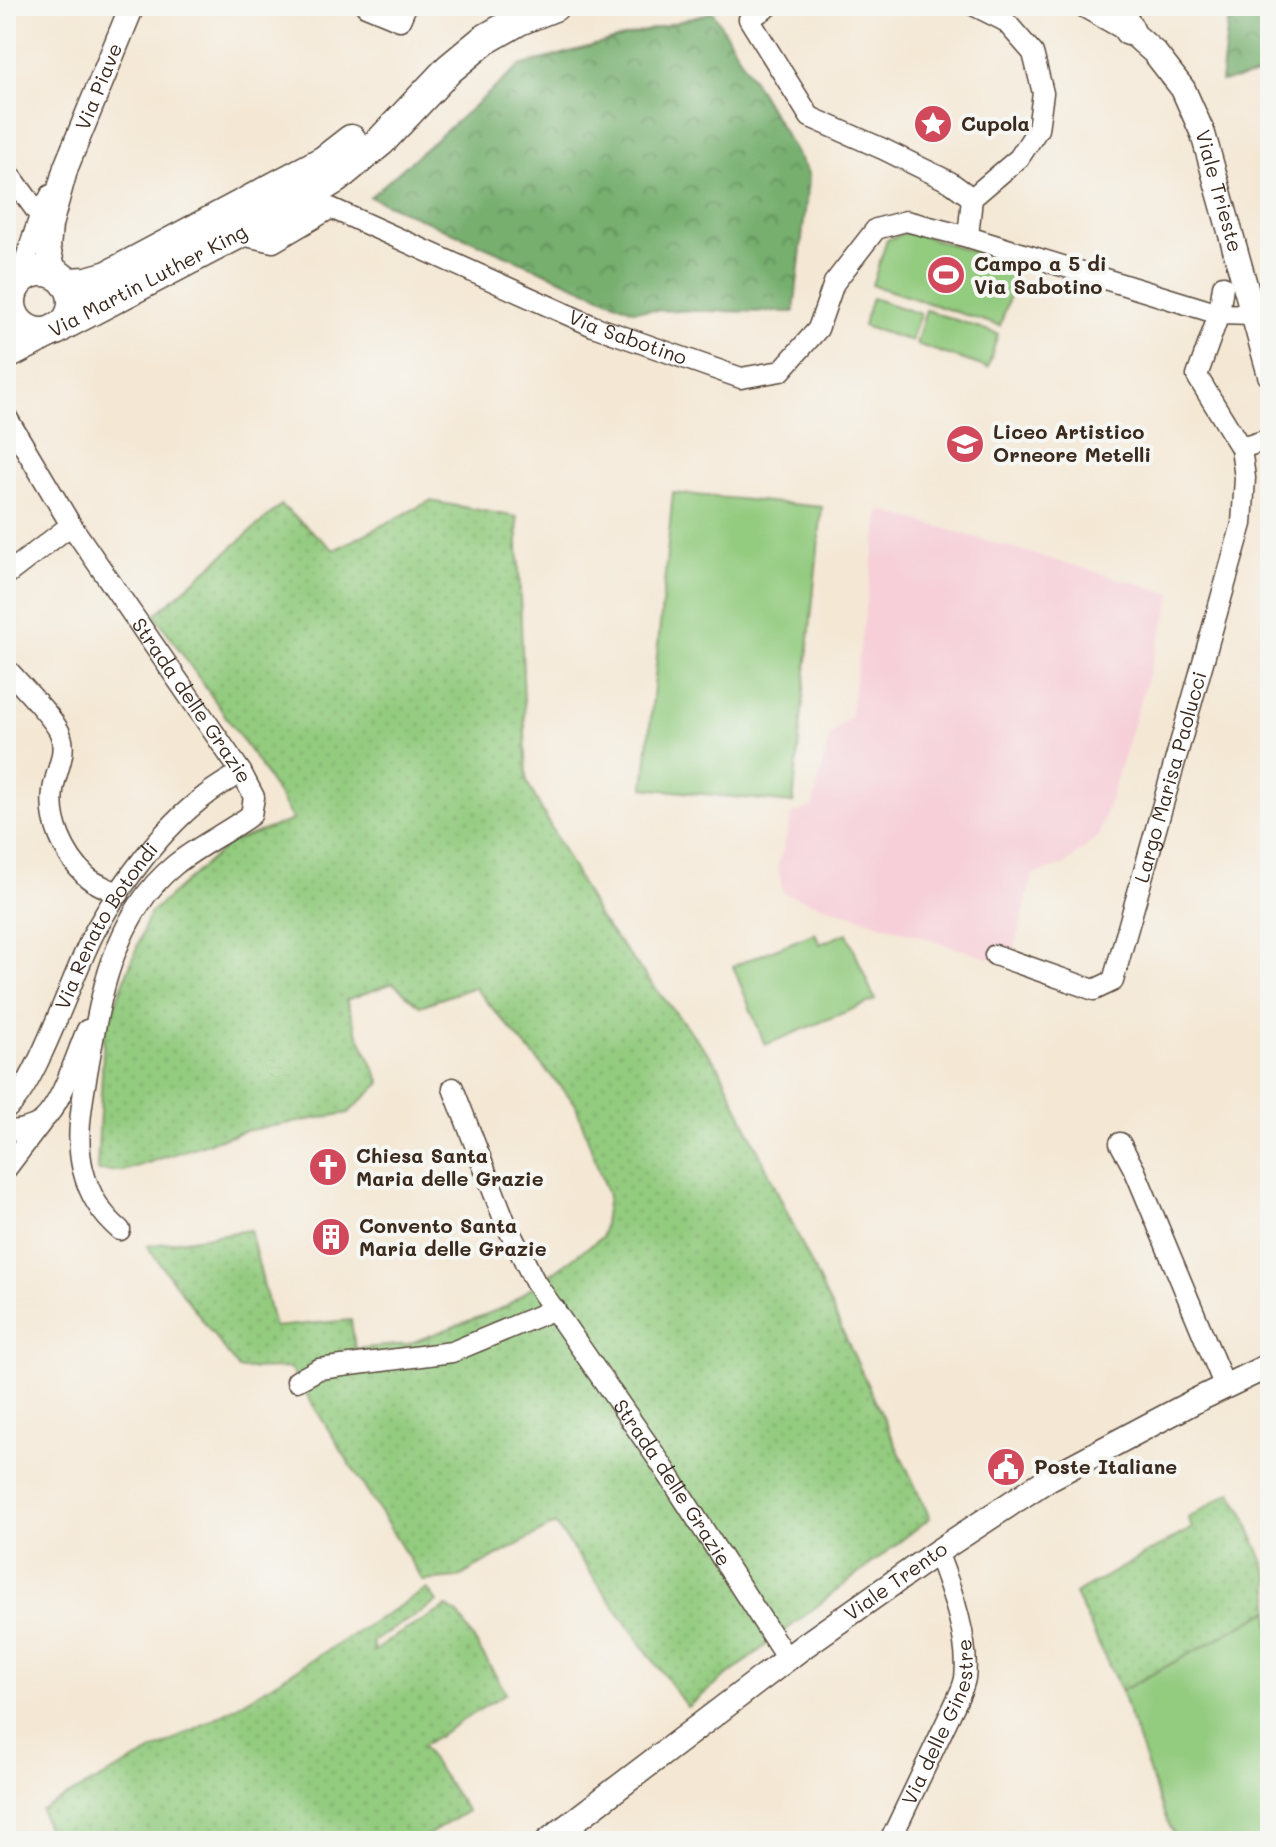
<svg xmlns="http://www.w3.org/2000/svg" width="1276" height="1847" font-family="Mali,sans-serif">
<defs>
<pattern id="forest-crowns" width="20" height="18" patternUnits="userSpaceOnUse" patternTransform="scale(2)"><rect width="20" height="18" fill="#76af6e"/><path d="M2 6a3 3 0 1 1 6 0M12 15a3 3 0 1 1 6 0" fill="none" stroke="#628f5a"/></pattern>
<pattern id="park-dots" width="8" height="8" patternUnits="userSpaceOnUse" patternTransform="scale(2)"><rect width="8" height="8" fill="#93cb7f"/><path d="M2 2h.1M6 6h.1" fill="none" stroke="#80ae6d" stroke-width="1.8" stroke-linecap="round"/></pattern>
</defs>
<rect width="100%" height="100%" fill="#f6f6f2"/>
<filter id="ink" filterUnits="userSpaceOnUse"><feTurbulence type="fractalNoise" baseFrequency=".0125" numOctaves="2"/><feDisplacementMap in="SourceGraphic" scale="16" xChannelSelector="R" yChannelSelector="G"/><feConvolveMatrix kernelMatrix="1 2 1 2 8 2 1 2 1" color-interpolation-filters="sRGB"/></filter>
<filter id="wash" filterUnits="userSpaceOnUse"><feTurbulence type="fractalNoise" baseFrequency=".006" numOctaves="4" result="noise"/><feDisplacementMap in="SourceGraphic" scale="32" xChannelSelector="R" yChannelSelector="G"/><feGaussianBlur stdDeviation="1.8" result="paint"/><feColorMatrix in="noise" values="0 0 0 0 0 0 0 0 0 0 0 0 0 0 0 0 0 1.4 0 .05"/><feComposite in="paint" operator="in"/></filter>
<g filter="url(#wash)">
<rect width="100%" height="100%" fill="#f4e8d5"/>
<polygon fill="#f6cfd8" points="880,510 1173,594 1099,835 1066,864 1033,875 1010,965 783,893 778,866 793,813 812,808 830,735 850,717"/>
<g fill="#93cb7f" stroke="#677a4e" stroke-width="2">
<polygon points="904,233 917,234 1019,266 1000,326 872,285 887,240"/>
<polygon points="872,298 920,314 911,341 863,326"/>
<polygon points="926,310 998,334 988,368 916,344"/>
<polygon points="673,493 822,507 793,803 644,788"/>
<polygon points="815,933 820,944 847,933 875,1000 765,1045 733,966"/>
<polygon points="1270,1610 1270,1841 1177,1841 1164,1814 1121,1691"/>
</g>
<g fill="url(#forest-crowns)" stroke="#586c46" stroke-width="2">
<polygon points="1230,6 1270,6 1270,73 1221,82"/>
<polygon points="713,12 809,175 794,312 633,310 370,197 520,66"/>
</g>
<g fill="url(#park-dots)" stroke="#677a4e" stroke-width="2">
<polygon points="430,501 517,517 527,782 599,918 719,1067 930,1518 687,1707 555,1524 457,1578 423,1581 290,1368 239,1369 147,1246 250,1230 274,1327 351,1320 355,1349 408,1344 505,1307 602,1237 608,1196 575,1103 474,987 420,1006 393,983 346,1000 357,1032 381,1083 348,1113 244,1131 123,1171 97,1171 104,1034 150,913 231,842 293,820 261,767 155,615 281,505 334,550"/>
<polygon points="1231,1492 1243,1512 1270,1578 1270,1610 1121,1691 1075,1594 1192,1528 1188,1518"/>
<polygon points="427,1589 437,1602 372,1642 374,1651 395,1636 447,1607 459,1615 506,1693 422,1746 467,1811 418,1841 51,1841 41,1810 229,1711"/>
</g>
</g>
<g filter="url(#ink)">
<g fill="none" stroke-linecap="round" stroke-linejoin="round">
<defs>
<g id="minor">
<polyline points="366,6 400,20 406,6"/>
<polyline points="769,6 749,19 810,117 883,149 950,182 972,198"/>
<polyline points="975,6 1005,21 1033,53 1043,93 1038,129 1019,158 972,198 968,237 1219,314 1252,315"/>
<polyline points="6,169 40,216"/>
<path id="s1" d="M237,234L273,242L331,208L593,326L741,378L781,371L818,329L834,283L876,229L906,221L968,237"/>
<polyline points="18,282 40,216 51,195"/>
<polyline points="1223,286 1219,314 1197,376 1241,448 1270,439"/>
<path id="s2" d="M6,416L71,525L241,772L254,797L251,815C207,846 170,857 139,905C106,956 97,1015 87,1073C82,1104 75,1138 83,1170C89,1194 101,1214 120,1230"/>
<polyline points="6,575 71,525"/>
<path d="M6,668C18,682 58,722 61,736C67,755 55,772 53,791C49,821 64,855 86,876C94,884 108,888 119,894"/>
<path id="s3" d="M995,955L1094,990L1113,981L1242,524L1245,478L1241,448"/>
<path id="s4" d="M453,1088L506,1224L535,1282L662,1465L787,1659"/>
<path id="s5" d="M6,1109C34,1093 76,964 96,929C122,883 163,827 205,796C216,787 229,780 241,772"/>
<path d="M6,1132C19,1130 31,1129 42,1121C62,1104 76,1055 87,1030"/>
<polyline points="1120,1143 1135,1171 1225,1387"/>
<polyline points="6,1169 41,1123"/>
<polyline points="297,1381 319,1369 452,1352 555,1309"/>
<path id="s6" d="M890,1841L956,1702C959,1695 964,1686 965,1678C970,1640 951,1587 937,1552"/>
</g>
<g id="tertiary">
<path id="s7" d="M1086,6L1129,30L1155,53L1183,89L1203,134L1270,375"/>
<path id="s8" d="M55,275L48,248L50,225L66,167L132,6"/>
<path id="s9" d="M548,1841L804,1646L937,1552L1048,1479L1195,1401L1270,1365"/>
</g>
<g id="primary">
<polyline points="1115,6 1129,30"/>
<circle cx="42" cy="302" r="31"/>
<polyline points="66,283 87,282 108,276 324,161 351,140"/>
<path id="s10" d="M6,355L289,207L336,178L381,141L449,69L484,40L519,20L554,6"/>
</g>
</defs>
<use href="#minor" stroke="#574639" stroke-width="23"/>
<use href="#tertiary" stroke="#574639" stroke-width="27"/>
<use href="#primary" stroke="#574639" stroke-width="33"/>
<use href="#minor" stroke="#fff" stroke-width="20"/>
<use href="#tertiary" stroke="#fff" stroke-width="24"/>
<use href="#primary" stroke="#fff" stroke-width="30"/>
</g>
</g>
<defs>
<symbol id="sight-disc" viewBox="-11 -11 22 22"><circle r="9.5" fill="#d1495b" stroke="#f6f6f2"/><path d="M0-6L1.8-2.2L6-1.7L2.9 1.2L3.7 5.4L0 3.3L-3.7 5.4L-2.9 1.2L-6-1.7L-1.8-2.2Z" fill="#fff"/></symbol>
<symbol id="stadium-disc" viewBox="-11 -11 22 22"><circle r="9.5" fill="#d1495b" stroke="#f6f6f2"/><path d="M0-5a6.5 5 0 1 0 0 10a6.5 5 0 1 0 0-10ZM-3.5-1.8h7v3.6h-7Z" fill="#fff"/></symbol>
<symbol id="school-disc" viewBox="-11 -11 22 22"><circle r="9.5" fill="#d1495b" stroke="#f6f6f2"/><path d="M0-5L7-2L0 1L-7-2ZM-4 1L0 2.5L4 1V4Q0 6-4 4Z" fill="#fff"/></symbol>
<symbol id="church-disc" viewBox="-11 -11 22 22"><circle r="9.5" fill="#d1495b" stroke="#f6f6f2"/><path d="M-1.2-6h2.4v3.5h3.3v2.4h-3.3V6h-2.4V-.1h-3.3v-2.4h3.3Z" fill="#fff"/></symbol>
<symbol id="building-disc" viewBox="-11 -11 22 22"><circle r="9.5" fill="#d1495b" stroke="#f6f6f2"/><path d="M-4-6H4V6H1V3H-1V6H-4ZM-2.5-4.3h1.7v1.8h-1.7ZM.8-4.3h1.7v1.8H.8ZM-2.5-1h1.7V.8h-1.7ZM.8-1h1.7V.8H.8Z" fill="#fff"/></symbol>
<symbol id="civic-disc" viewBox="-11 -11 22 22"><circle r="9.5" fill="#d1495b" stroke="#f6f6f2"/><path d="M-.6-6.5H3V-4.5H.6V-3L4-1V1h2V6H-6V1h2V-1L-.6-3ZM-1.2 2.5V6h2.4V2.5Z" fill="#fff"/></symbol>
</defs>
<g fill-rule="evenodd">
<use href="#sight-disc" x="911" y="102" width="44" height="44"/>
<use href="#stadium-disc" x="924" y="253" width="44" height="44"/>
<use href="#school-disc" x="943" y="422" width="44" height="44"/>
<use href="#church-disc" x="306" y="1145" width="44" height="44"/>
<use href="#building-disc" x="309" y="1215" width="44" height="44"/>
<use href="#civic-disc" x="984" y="1445" width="44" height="44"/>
</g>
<g text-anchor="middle" stroke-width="8" stroke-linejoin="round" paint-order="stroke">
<g font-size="20" fill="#3b2a1e" stroke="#f6f6f2">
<text dy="7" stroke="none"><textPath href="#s8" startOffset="198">Via Piave</textPath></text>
<text dy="7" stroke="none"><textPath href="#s7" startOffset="238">Viale Trieste</textPath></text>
<text dy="7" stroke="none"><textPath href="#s10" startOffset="160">Via Martin Luther King</textPath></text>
<text dy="7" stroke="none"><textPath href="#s1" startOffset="428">Via Sabotino</textPath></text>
<text dy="7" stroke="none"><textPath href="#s2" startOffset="340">Strada delle Grazie</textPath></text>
<text dy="7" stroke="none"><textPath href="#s3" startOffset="338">Largo Marisa Paolucci</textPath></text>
<text dy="7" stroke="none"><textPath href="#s5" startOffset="210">Via Renato Botondi</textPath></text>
<text dy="7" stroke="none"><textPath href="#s4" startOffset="454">Strada delle Grazie</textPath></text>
<text dy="7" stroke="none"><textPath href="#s9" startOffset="434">Viale Trento</textPath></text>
<text dy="7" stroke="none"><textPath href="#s6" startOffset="130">Via delle Ginestre</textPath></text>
</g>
<g font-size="20" font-weight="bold" fill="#3b2a1e" stroke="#f6f6f2" text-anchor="start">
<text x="961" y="131">Cupola</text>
<text x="974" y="271">Campo a 5 di<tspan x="974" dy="23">Via Sabotino</tspan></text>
<text x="993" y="439">Liceo Artistico<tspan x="993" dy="23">Orneore Metelli</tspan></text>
<text x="356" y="1163">Chiesa Santa<tspan x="356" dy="23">Maria delle Grazie</tspan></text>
<text x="359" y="1233">Convento Santa<tspan x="359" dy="23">Maria delle Grazie</tspan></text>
<text x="1034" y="1474">Poste Italiane</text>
</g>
</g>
<rect width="1276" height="1847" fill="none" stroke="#f6f6f2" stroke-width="32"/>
</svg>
